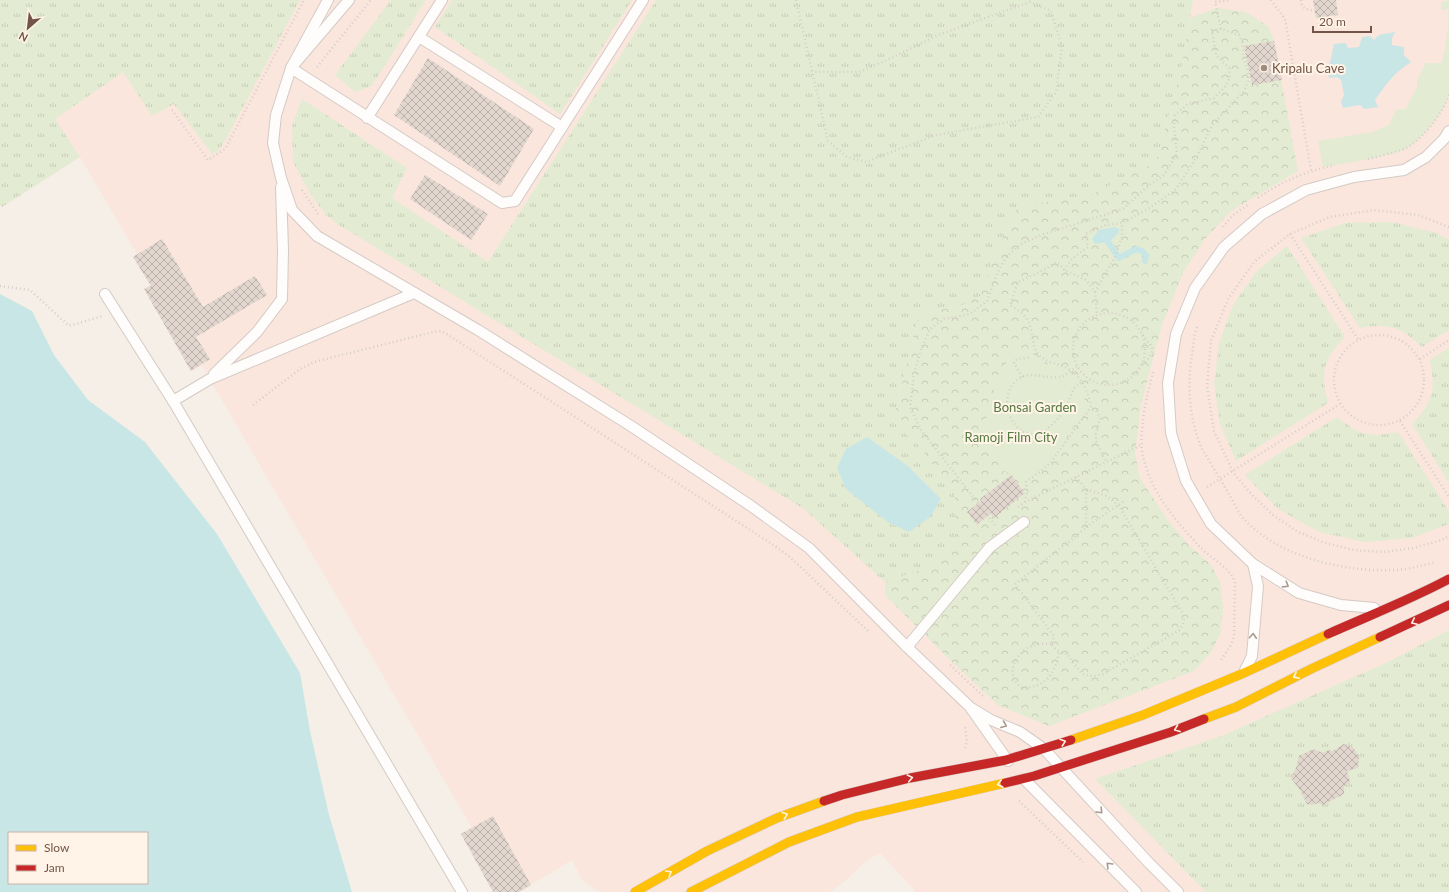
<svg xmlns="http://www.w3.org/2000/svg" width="1449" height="892" font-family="Lato,sans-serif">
<defs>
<pattern id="grass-tufts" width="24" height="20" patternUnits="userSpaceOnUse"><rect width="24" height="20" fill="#e3ecd2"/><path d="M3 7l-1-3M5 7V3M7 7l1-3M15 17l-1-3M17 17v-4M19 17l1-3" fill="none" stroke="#c6ccb6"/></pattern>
<pattern id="park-crowns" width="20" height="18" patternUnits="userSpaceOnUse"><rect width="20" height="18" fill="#e3ecd2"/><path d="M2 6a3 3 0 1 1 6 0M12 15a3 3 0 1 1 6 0" fill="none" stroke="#c6ccb6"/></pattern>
<pattern id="building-cross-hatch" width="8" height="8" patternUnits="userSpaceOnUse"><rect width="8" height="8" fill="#e2d7cf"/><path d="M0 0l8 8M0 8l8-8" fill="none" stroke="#bcb1aa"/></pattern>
</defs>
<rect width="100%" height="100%" fill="#f6efe7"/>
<polygon fill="#fae6dd" points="0,0 1449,0 1449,892 916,892 881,854 874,856 866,861 845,881 830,892 600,892 582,880 572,860 519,892 493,892 461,834 472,828 202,366 191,371 144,289 150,285 133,257 137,254 80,157 2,207 0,205"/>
<g fill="url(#grass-tufts)">
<polygon points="0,0 300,0 226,139 219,150 212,154 174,104 152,116 123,72 55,119 80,157 2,207 0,205"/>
<polygon points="391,0 426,0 372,86 355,92 335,75"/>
<polygon points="452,0 632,0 560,114 435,27"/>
<polygon points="656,0 1193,0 1181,70 1156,162 1091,195 1017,207 994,258 980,296 963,305 919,314 893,421 924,453 955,494 956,537 937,564 885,582 804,509 339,225 326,215 311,195 293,162 292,126 302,99 407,168 392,198 488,262"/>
<path d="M1392,222L1437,233L1449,240V330L1422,347C1401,327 1389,323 1360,328L1301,238L1345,223Z"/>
<path d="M1287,246L1345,337C1323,360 1320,372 1328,403L1236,461L1220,424L1214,384L1219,343L1233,305L1256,272Z"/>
<path d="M1449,348V483L1412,424C1433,402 1436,390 1430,360Z"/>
<path d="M1337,417C1359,435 1370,438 1398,432L1449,511V524L1412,538L1365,542L1319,532L1278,509L1245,475Z"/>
<polygon points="1449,630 1449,892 1206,892 1095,779 1224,735 1390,661"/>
</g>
<polygon fill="url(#park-crowns)" points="1217,8 1246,12 1269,27 1274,41 1298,171 1231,211 1205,239 1183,273 1162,325 1141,405 1135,453 1140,478 1169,522 1187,543 1212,566 1220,582 1223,610 1220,634 1212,651 1194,671 1049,726 998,705 953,663 885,595 885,582 937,564 956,537 955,494 924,453 893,421 919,314 963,305 980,296 994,258 1017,207 1091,195 1156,162 1181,70 1190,18"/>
<g fill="#e3ecd2">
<path d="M1448,0H1449V95C1443,113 1422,140 1405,149C1383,158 1347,163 1323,167L1318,141L1373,132L1389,125L1396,110L1405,109L1417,88V80L1426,63H1442C1446,45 1449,28 1448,9L1442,10L1441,2L1448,1Z"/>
<path d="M1031,350C1038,365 1048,363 1062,369C1071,373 1081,387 1084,396C1085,400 1085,405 1086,409L1048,462L1026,478L1003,471L981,439C989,410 994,376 1014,352Z"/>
</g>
<g fill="#c9e6e6" fill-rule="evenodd">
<path d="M1395,32L1392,38V45L1404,47V55L1411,62C1393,74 1388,82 1375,100L1378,107L1364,109L1360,105L1343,108L1341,102L1344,95L1341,80L1337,77L1329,78L1327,66L1330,63L1334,44L1346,43L1348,48L1359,47L1362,37L1370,36L1374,40L1379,35Z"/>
<polygon points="1115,227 1119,229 1118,234 1108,242 1095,244 1092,239 1099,230"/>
<path d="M0,294L32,311L54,355L88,400L145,442L217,534L300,673L310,731L329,815L352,892H0ZM9,833H147V883H9Z"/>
<polygon points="867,437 908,466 941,499 930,517 909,532 889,523 846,489 837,468 846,449"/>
</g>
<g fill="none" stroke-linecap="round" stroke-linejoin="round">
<polyline stroke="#c9e6e6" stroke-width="6" points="1108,242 1119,258 1136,249 1142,251 1146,255 1145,261"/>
</g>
<g fill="url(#building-cross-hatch)">
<polygon points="1313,0 1336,0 1338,15 1316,18"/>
<polygon points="1274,41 1282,80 1252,85 1244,46"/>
<polygon points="428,58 534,129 500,186 394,115"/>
<polygon points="425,175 488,214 471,240 410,199"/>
<polygon points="162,239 203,307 255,276 267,295 196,337 210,359 191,371 144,289 151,286 133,257"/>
<polygon points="1011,475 1025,493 994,518 991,513 977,525 967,512 981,501 980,499"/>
<polygon points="1343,744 1353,747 1359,757 1358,768 1347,771 1350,781 1344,787 1344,794 1323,805 1318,803 1312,805 1307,804 1299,789 1291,778 1296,768 1299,756 1313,749 1323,753 1328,750 1333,751"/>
<polygon points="493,816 531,885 519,892 493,892 461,834"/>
</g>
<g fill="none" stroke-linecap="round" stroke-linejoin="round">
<defs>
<g id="lane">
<polyline points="328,0 291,68 276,115 273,143 281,178 292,210 317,236 478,330 631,426 751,506 809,548 907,647 970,707 1008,761"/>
<polyline points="349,0 291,68 502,203 515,201 643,0"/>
<polyline points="419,37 562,127"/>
<polyline points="367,118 442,0"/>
<polyline points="414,293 210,379 173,401 462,892"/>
<polyline points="105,294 173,401"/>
<polyline points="214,374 257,332 282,299 283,250 281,187"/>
<polyline points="1374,608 1341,605 1299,593 1253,564 1211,524 1186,481 1171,433 1168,383 1176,334 1195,288 1224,247 1262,214 1306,190 1354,177 1404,170 1426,157 1444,139 1449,131"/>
<polyline points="907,647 990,547 1024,522"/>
<polyline points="1245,670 1252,656 1258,586 1253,564"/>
<polyline points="973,709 991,720 1020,732 1044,749 1149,863 1178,892"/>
<polyline points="1024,779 1136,892"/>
</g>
<g id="slow">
<polyline points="1204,719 1236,707 1311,669 1380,637"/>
<polyline points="1071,740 1143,715 1244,673 1328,634"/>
<polyline points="635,892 707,851 777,818 824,801"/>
<polyline points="691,892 789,842 857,817 1005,783"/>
</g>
<g id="jam">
<path d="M1328,634C1368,616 1410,600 1449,579"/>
<polyline points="1380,637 1449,605"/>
<polyline points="1005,783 1034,776 1171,732 1204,719"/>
<polyline points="824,801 842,795 910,778 1006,760 1071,740"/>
</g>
</defs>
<use href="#lane" stroke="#d4cac5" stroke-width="12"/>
<use href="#slow" stroke="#d4cac4" stroke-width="10"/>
<use href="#jam" stroke="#d4cac4" stroke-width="10"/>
<g stroke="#d7cec9" stroke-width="2.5" stroke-dasharray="1 3" stroke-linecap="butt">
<polyline points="796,0 828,141 847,157 866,162 936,135 1038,117 1056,92 1062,47 1051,11 1030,2 938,35 887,60 859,72 812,72"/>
<polyline points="1271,0 1285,19 1311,170"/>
<polyline points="1301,0 1302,6 1306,9 1315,11"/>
<polyline points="1221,29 1215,2 1231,0"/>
<polyline points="317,67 371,0"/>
<polyline points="172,110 208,160 225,149 304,0"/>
<path d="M1368,159C1380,156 1392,153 1404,149C1422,141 1443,113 1449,95"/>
<polyline points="302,190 318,214"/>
<path d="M1258,198C1282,181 1307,171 1335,165"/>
<polyline points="1223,227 1233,215 1249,204"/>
<polyline points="1449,227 1418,215 1374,210 1330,217 1290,234 1254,262 1228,299 1211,341 1207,386 1214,431 1233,472 1252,495 1273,515 1298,532 1325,543 1354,550 1384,552 1413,548 1442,540 1449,536"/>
<polyline points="1290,234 1358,339"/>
<path d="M1064,270L1060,264L1054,263L1046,269L1018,282L1010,305C1016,309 1025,314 1028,321C1034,332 1031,348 1040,356C1046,362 1055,363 1062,366C1079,372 1089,391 1091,407L1096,410L1100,418L1096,434V441L1106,462"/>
<polyline points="0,286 30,290 69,326 103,316"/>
<polyline points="1095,292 1115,257 1122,237 1122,223"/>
<circle cx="1109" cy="349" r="36"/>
<path d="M1197,327C1194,334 1194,341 1193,348C1187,381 1188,418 1202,449C1211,464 1221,480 1230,496C1234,502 1237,511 1242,517C1276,556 1342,572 1392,570C1406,570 1420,566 1433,563"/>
<circle cx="1379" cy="380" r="45"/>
<polyline points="1420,359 1449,340"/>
<path d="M1142,365C1157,349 1155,351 1142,334"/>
<path d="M1077,367C1071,370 1065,377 1059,377C1046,379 1034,372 1022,377C995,389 1008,439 1038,434L1041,431L1046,430L1055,422L1065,410L1074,388L1082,382"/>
<path d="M1153,372C1147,395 1138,433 1143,456C1151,493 1176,521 1201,548C1212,559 1229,567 1235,582L1234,636L1231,645L1221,660"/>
<polyline points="1022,377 1014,363 1015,360 1030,357"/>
<polyline points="253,405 300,369 314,362 433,332 442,331 775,546 790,557 870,633"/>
<polyline points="1400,421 1449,497"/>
<polyline points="1038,434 1038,438 1041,441 1047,441 1050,437 1049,433 1046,430"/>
<path d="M1076,477L1086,489L1107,496L1119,506L1182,612C1185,619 1184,623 1180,630L1103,674L1095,676H1089L1082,674L1067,654L1059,652L1051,644L1054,636L1015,584L1086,528V489"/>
<polyline points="1207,487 1340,404"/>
<polyline points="1025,502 1027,491 1026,482 1041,471 1051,462 1091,407"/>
<polyline points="1018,507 1025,502 1143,444"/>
<polyline points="995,525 921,430 910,407 914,374 921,350 930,329 944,319 970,314 987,301 998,272 1007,256 1021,244 1044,234 1123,209 1148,186 1164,175 1177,153 1174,127 1175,115 1188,104 1214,98 1226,86 1230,77 1229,68 1216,55 1212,30 1221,29 1239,35 1243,43 1243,56 1247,67 1249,80 1244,91 1213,124 1196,158 1176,189 1148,209 1122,223 1106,225 1085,234 1088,247 1072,259 1064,270 1086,280 1095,292 1097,315"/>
<polyline points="1086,527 1126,500"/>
<path d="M1051,644C1044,643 1037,644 1029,647C1014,655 1004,678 1023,688C1046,687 1055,674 1059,652"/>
<polyline points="950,665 984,697"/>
<polyline points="965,748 967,742 965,727"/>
<polyline points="1019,801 1083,862"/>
</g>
<use href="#lane" stroke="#fefdfb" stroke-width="10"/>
<use href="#slow" stroke="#ffc107" stroke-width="9"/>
<use href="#jam" stroke="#c62828" stroke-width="9"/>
</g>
<defs><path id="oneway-chevron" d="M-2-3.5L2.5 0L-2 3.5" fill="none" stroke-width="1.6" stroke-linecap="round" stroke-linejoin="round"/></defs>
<g stroke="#ab9890">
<use href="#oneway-chevron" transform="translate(1286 585) rotate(32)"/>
<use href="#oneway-chevron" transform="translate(1253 636) rotate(-86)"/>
<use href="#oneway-chevron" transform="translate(1004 725) rotate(22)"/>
<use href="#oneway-chevron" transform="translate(1100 811) rotate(47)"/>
<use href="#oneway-chevron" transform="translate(1109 865) rotate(-135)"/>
</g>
<g stroke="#fff4e7">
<use href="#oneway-chevron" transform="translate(1414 622) rotate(155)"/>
<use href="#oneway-chevron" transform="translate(1296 676) rotate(153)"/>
<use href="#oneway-chevron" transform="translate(1177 729) rotate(159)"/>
<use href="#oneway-chevron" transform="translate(1063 742) rotate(-19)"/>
<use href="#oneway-chevron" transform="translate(910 778) rotate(-12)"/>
<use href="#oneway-chevron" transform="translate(1000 784) rotate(166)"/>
<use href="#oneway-chevron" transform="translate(785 815) rotate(-19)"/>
<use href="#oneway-chevron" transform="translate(669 873) rotate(-30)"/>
</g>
<circle fill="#a18a80" stroke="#fff4e7" stroke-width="1.5" cx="1264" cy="68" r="4"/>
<g text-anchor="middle" stroke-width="4" stroke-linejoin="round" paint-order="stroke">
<g font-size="13" fill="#735448" stroke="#fff4e7" text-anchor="start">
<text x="1272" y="73">Kripalu Cave</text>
</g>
<g font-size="13" fill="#557940" stroke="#fff4e7">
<text x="1035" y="412">Bonsai Garden</text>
<text x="1011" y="442">Ramoji Film City</text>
</g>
</g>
<rect x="8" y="832" width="140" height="52" fill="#fff4e7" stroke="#c7b4a7"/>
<rect x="16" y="845" width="20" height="6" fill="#ffc107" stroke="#c7b4a7"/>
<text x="44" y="852" font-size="12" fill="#735448">Slow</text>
<rect x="16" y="865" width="20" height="6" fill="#c62828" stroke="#c7b4a7"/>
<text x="44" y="872" font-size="12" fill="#735448">Jam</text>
<g transform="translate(28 28) rotate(208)" stroke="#fff4e7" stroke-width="3" paint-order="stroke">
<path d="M0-3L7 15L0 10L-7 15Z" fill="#735448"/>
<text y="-6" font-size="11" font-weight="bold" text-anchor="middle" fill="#735448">N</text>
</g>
<path d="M1313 26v6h58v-6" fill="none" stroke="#735448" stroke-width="2"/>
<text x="1319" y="26" font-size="12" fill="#735448" stroke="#fff4e7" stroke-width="3" paint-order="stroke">20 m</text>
</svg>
